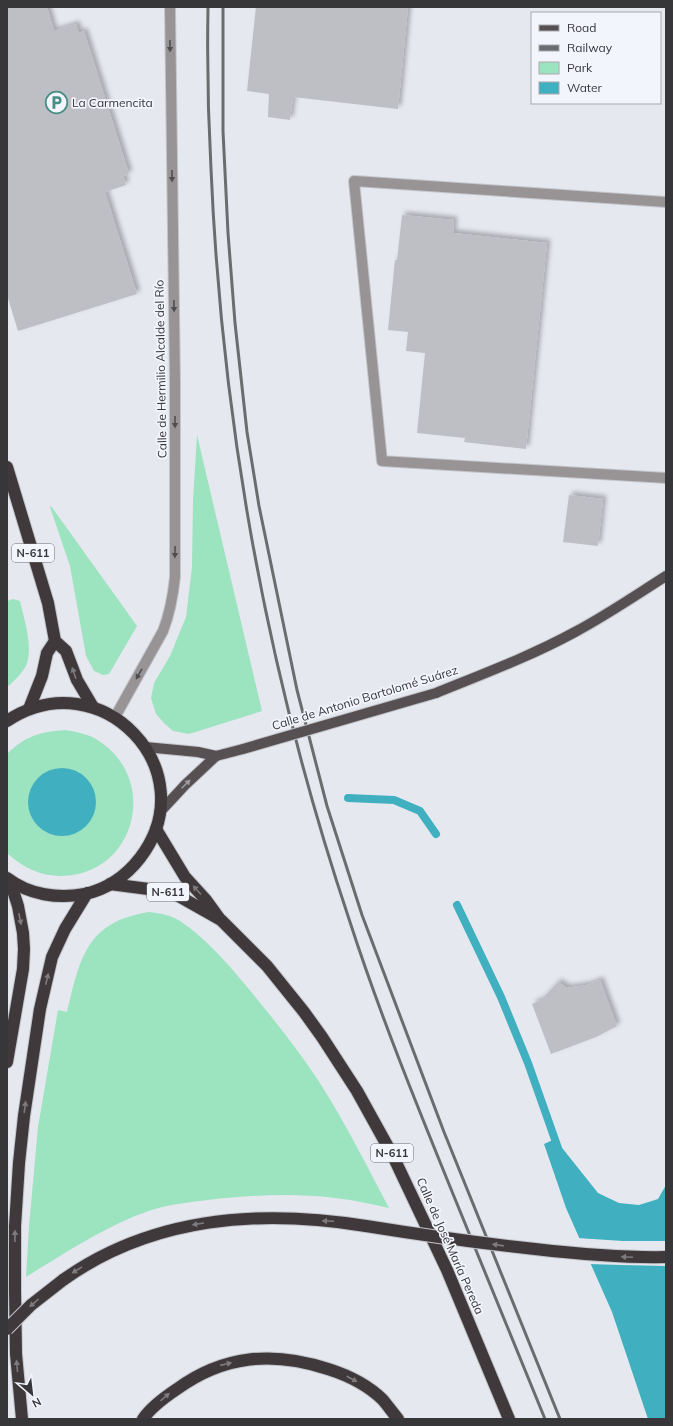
<svg xmlns="http://www.w3.org/2000/svg" width="673" height="1426" font-family="Mulish,sans-serif">
<defs>
<filter id="shadow"><feDropShadow dx="3.5" dy="-3.5" stdDeviation="2" flood-color="#0004"/></filter>
</defs>
<rect width="100%" height="100%" fill="#e6e8ef"/>
<g fill="#9ce3c0">
<polygon points="197,435 262,711 189,734 173,731 164,723 156,714 151,698 154,683 170,656 186,617 192,567 193,500"/>
<polygon points="51,506 137,626 109,674 103,675 94,671 86,656 70,566 50,507"/>
<path d="M13,599L20,601C24,618 33,647 27,663C25,670 13,683 7,687V601Z"/>
<path d="M65,730C77,732 89,734 99,741C160,781 135,875 61,876C40,876 22,867 7,853V754C25,736 40,732 65,730Z"/>
<path d="M149,912C159,913 171,915 180,921C210,941 234,971 257,999C283,1031 310,1065 331,1101C352,1136 370,1172 389,1208C371,1204 353,1200 335,1198C293,1193 250,1195 208,1200C191,1202 172,1204 155,1209C112,1222 65,1253 26,1277L29,1226L38,1127L58,1010L67,1012C80,958 86,922 149,912Z"/>
</g>
<g fill="#40b0c0">
<circle cx="62" cy="802" r="34"/>
<polygon points="555,1139 598,1193 619,1203 639,1205 658,1199 666,1185 666,1419 648,1419 612,1312 566,1208 544,1144"/>
</g>
<polygon fill="#e6e8ef" points="577,1238 623,1241 666,1241 666,1266 622,1265 589,1264"/>
<g fill="none" stroke-linecap="round" stroke-linejoin="round">
<g stroke="#40b0c0" stroke-width="8">
<polyline points="348,798 394,800 420,811 436,834"/>
<polyline points="457,905 501,997 528,1063 558,1148"/>
</g>
</g>
<g fill="#bebec5" filter="url(#shadow)">
<polygon points="7,7 47,7 54,31 76,24 79,33 84,31 129,174 123,176 126,185 105,192 137,294 18,331 7,295"/>
<polygon points="256,7 408,7 398,109 293,97 290,120 268,117 269,94 247,91"/>
<polygon points="402,215 454,220 453,233 547,243 526,449 464,442 465,438 417,433 425,353 406,351 408,332 388,330 395,260 397,260"/>
<polygon points="569,495 603,499 598,546 563,542"/>
<polygon points="600,980 617,1026 596,1037 551,1054 532,1004 541,1000 558,982 567,988 587,985"/>
</g>
<g fill="none" stroke-linecap="round" stroke-linejoin="round">
<defs>
<g id="minor">
<polyline points="666,202 354,181 382,461 666,478"/>
<path d="M115,717L163,631C170,613 173,596 175,577V383L170,7"/>
</g>
<g id="major">
<path d="M436,693C483,674 531,656 575,632C607,615 636,595 666,576"/>
<polyline points="145,747 198,752 216,756 243,749"/>
<polyline points="159,813 185,785 216,756"/>
</g>
<g id="highway">
<polyline points="7,467 48,603 55,641 66,651 77,680 93,707"/>
<polyline points="29,709 42,676 47,653 55,641"/>
<path d="M7,721C101,659 207,771 140,858C126,876 107,889 85,894C58,899 29,895 7,878"/>
<polyline points="156,829 185,877 206,900 219,918"/>
<polyline points="110,884 164,891 175,894 221,920 267,966 304,1012 322,1037 357,1091 393,1156 447,1270 509,1419"/>
<polyline points="7,1062 23,969 24,949 23,933 18,906 10,881"/>
<path d="M63,1280C153,1216 260,1209 366,1226"/>
<polyline points="22,1419 16,1354 15,1291 15,1226 19,1163 24,1116 40,1009 52,957 65,929 87,893"/>
<path d="M143,1419C151,1407 165,1397 177,1389C224,1355 273,1351 328,1369C347,1375 368,1385 383,1400C388,1406 393,1413 398,1419"/>
</g>
</defs>
<use href="#minor" stroke="#c3c5cb" stroke-width="12"/>
<use href="#major" stroke="#c3c5cb" stroke-width="12"/>
<use href="#highway" stroke="#c3c5cb" stroke-width="14"/>
<use href="#minor" stroke="#989495" stroke-width="10"/>
<use href="#major" stroke="#565052" stroke-width="10"/>
<use href="#highway" stroke="#3f393b" stroke-width="12"/>
<g stroke="#6b6c70" stroke-width="3">
<path d="M208,7C207,61 208,115 211,169C222,424 268,677 349,919C379,1012 416,1103 453,1194C484,1269 515,1344 545,1419"/>
<polyline points="223,7 223,131 228,233 235,323 247,432 259,506 297,690 327,806 362,915 444,1132 560,1419"/>
</g>
<defs>
<polyline id="major-bridge" points="243,749 436,693"/>
<g id="highway-bridge">
<path d="M366,1226C422,1235 479,1243 535,1249C579,1254 622,1258 666,1257"/>
<polyline points="7,1329 31,1305 63,1280"/>
</g>
</defs>
<use href="#major-bridge" stroke="#c3c5cb" stroke-width="12" stroke-linecap="butt"/>
<use href="#highway-bridge" stroke="#c3c5cb" stroke-width="14" stroke-linecap="butt"/>
<use href="#major-bridge" stroke="#565052" stroke-width="10"/>
<use href="#highway-bridge" stroke="#3f393b" stroke-width="12"/>
</g>
<defs><path id="oneway-solid" d="M-6-.8H1V-3.2L6.5 0L1 3.2V.8H-6Z"/></defs>
<g fill="#4f4e51">
<use href="#oneway-solid" transform="translate(170 46) rotate(89)"/>
<use href="#oneway-solid" transform="translate(172 176) rotate(89)"/>
<use href="#oneway-solid" transform="translate(174 306) rotate(89)"/>
<use href="#oneway-solid" transform="translate(175 422) rotate(90)"/>
<use href="#oneway-solid" transform="translate(175 552) rotate(91)"/>
<use href="#oneway-solid" transform="translate(139 674) rotate(120)"/>
</g>
<g fill="#7e7b7f">
<use href="#oneway-solid" transform="translate(74 673) rotate(-109)"/>
<use href="#oneway-solid" transform="translate(197 890) rotate(-132)"/>
<use href="#oneway-solid" transform="translate(20 919) rotate(79)"/>
<use href="#oneway-solid" transform="translate(47 979) rotate(-77)"/>
<use href="#oneway-solid" transform="translate(25 1107) rotate(-82)"/>
<use href="#oneway-solid" transform="translate(328 1221) rotate(-177)"/>
<use href="#oneway-solid" transform="translate(198 1224) rotate(171)"/>
<use href="#oneway-solid" transform="translate(15 1236) rotate(-90)"/>
<use href="#oneway-solid" transform="translate(498 1245) rotate(-172)"/>
<use href="#oneway-solid" transform="translate(627 1257) rotate(-177)"/>
<use href="#oneway-solid" transform="translate(77 1270) rotate(148)"/>
<use href="#oneway-solid" transform="translate(34 1303) rotate(139)"/>
<use href="#oneway-solid" transform="translate(226 1364) rotate(-13)"/>
<use href="#oneway-solid" transform="translate(17 1366) rotate(-95)"/>
<use href="#oneway-solid" transform="translate(352 1379) rotate(28)"/>
<use href="#oneway-solid" transform="translate(165 1397) rotate(-41)"/>
</g>
<use fill="#9d9a9e" href="#oneway-solid" transform="translate(186 784) rotate(-45)"/>
<defs>
<symbol id="parking-ring" viewBox="-11 -11 22 22"><circle r="9.5" fill="#f3f5fc" stroke="#498e83" stroke-width="1.5"/><path d="M-3.5-5.5H1a3.5 3.5 0 0 1 0 7H-1V5.5H-3.5ZM-1-3.4V-.6H.8a1.4 1.4 0 0 0 0-2.8Z" fill="#498e83"/></symbol>
</defs>
<g fill-rule="evenodd">
<use href="#parking-ring" x="44" y="90" width="25" height="25"/>
</g>
<g text-anchor="middle" stroke-width="3.5" stroke-linejoin="round" paint-order="stroke">
<g fill="#f3f5fc" stroke="#6f7074" stroke-width="1">
<rect x="12" y="544" width="42" height="18" rx="3"/>
<rect x="147" y="883" width="42" height="18" rx="3"/>
<rect x="371" y="1144" width="42" height="18" rx="3"/>
</g>
<g font-size="11" font-weight="bold" fill="#37373a">
<text x="33" y="557">N-611</text>
<text x="168" y="896">N-611</text>
<text x="392" y="1157">N-611</text>
</g>
<g font-size="12" fill="#37373a" stroke="#f3f5fc" text-anchor="start">
<text x="72" y="107">La Carmencita</text>
</g>
<g font-size="12" fill="#37373a" stroke="#f3f5fc">
<text transform="translate(161 369) rotate(-91)" y="4">Calle de Hermilio Alcalde del Río</text>
<text transform="translate(365 698) rotate(-17)" y="4">Calle de Antonio Bartolomé Suárez</text>
<text transform="translate(450 1246) rotate(66)" y="4">Calle de José María Pereda</text>
</g>
</g>
<rect width="673" height="1426" fill="none" stroke="#37373a" stroke-width="16"/>
<rect x="531" y="12" width="130" height="92" fill="#f3f5fc" stroke="#a8a9ae"/>
<rect x="539" y="25" width="20" height="6" fill="#565052" stroke="#a8a9ae"/>
<text x="567" y="32" font-size="12" fill="#37373a">Road</text>
<rect x="539" y="45" width="20" height="6" fill="#6b6c70" stroke="#a8a9ae"/>
<text x="567" y="52" font-size="12" fill="#37373a">Railway</text>
<rect x="539" y="62" width="20" height="12" fill="#9ce3c0" stroke="#a8a9ae"/>
<text x="567" y="72" font-size="12" fill="#37373a">Park</text>
<rect x="539" y="82" width="20" height="12" fill="#40b0c0" stroke="#a8a9ae"/>
<text x="567" y="92" font-size="12" fill="#37373a">Water</text>
<g transform="translate(32 1394) rotate(152)" stroke="#f3f5fc" stroke-width="3" paint-order="stroke">
<path d="M0-3L7 15L0 10L-7 15Z" fill="#37373a"/>
<text y="-6" font-size="11" font-weight="bold" text-anchor="middle" fill="#37373a">N</text>
</g>
</svg>
